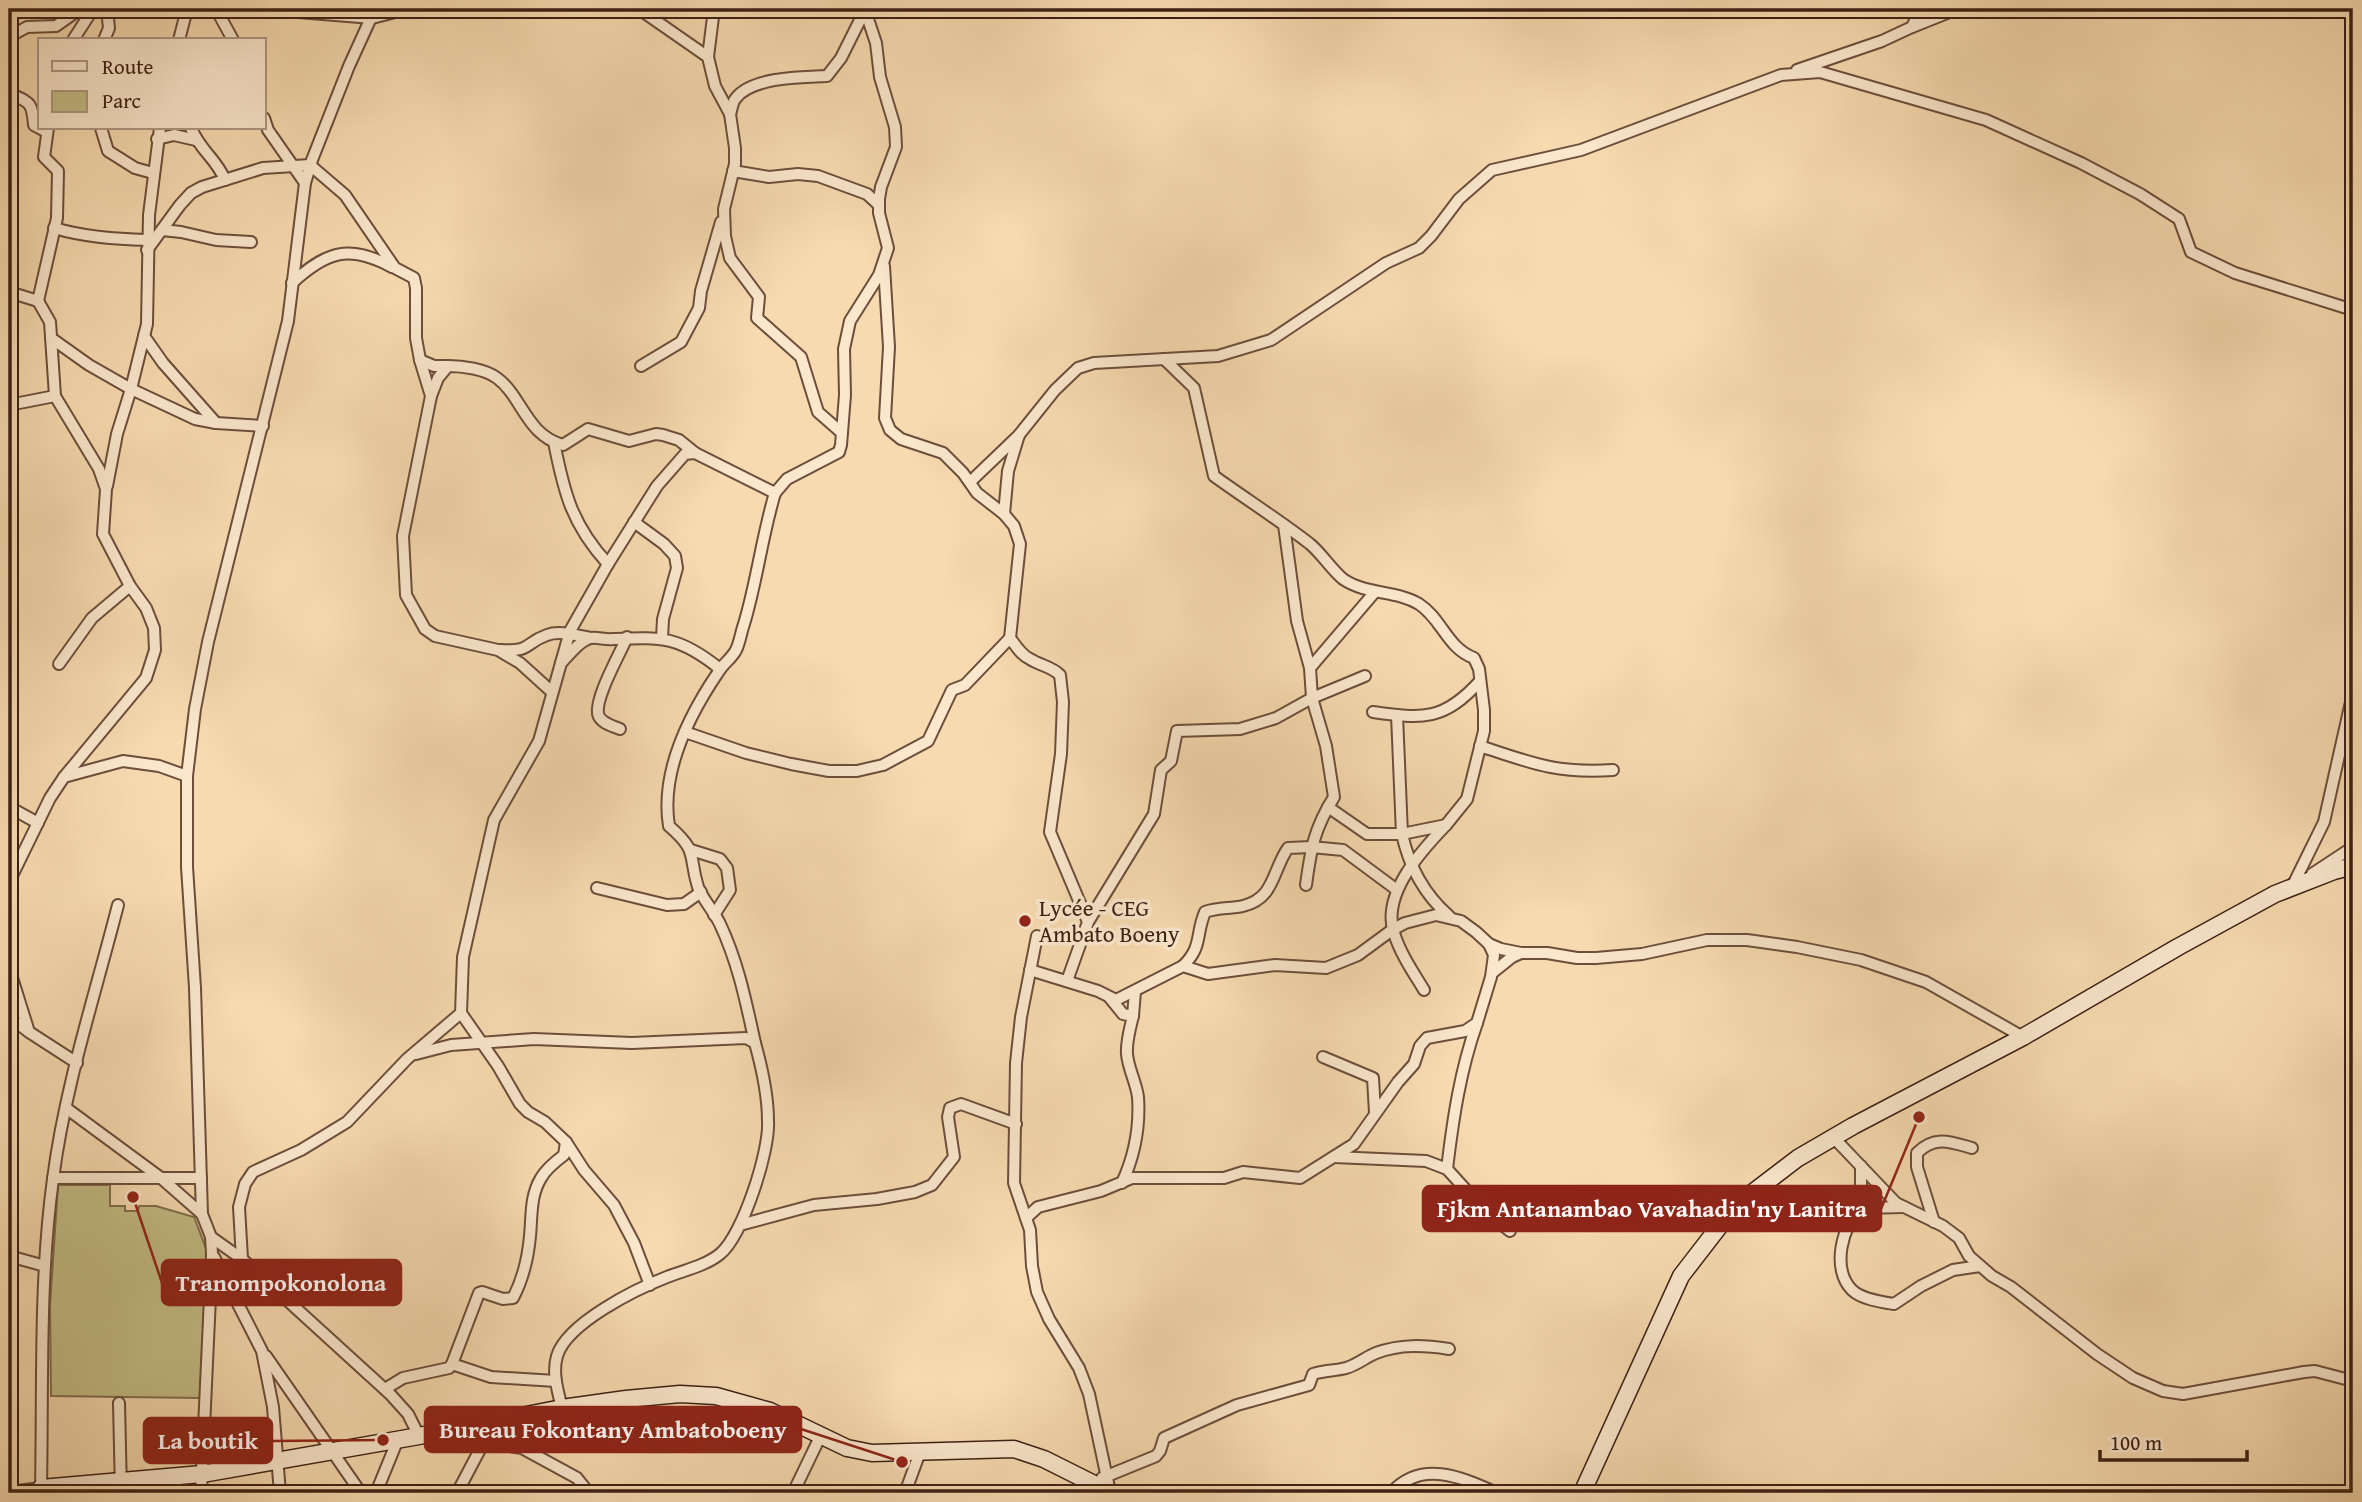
<svg xmlns="http://www.w3.org/2000/svg" width="2362" height="1502" font-family="'Gentium Book Plus',serif">
<rect width="100%" height="100%" fill="#f7dab0"/>
<filter id="stains"><feTurbulence type="fractalNoise" baseFrequency=".00286" numOctaves="4"/><feColorMatrix values="0 0 0 0 .2 0 0 0 0 .09 0 0 0 0 .02 0 0 0 .5 -.17"/></filter>
<radialGradient id="worn" r=".72"><stop offset=".6" stop-color="#630" stop-opacity="0"/><stop offset="1" stop-color="#630" stop-opacity=".3"/></radialGradient>
<polygon fill="#c4bd86" stroke="#806e4d" stroke-width="2" points="58,1185 110,1185 110,1206 125,1206 125,1211 138,1211 139,1206 156,1206 194,1217 207,1251 200,1398 51,1396 50,1305"/>
<g fill="none" stroke-linecap="round" stroke-linejoin="round">
<defs>
<g id="street">
<polyline points="216,9 233,40"/>
<polyline points="639,9 708,57 715,86 730,114 735,148 735,164 724,209 725,236 730,258 759,297 757,318 801,357 818,412 842,433"/>
<polyline points="286,11 372,18 407,9"/>
<polyline points="1912,27 1957,9"/>
<polyline points="9,37 27,27 56,26 80,9"/>
<polyline points="73,40 93,9"/>
<polyline points="104,40 109,28 107,9"/>
<polyline points="179,40 187,9"/>
<polyline points="708,57 714,9"/>
<polyline points="1797,70 1882,41 1912,27 1920,9"/>
<path d="M9,93C30,103 32,101 34,125L47,132"/>
<polyline points="264,118 268,130 305,183"/>
<polyline points="101,128 108,151 135,168 153,173"/>
<path d="M191,128C201,152 216,158 225,180"/>
<polyline points="157,139 174,135 196,140"/>
<polyline points="733,171 769,177 798,174 818,176 867,194 879,205"/>
<path d="M54,228C85,237 115,239 147,240"/>
<polyline points="162,230 181,232 216,240 251,242"/>
<polyline points="147,250 180,205 191,193 202,187 263,168 310,165 345,195 395,268 414,278 416,288 416,338 420,360 431,396 403,536 406,595 425,629 435,636 498,650 520,663 552,692"/>
<path d="M292,283C327,251 349,244 392,267"/>
<polyline points="9,292 38,301 50,322 55,396 99,469 106,489 103,534 130,586 146,608 154,628 155,650 146,678 64,777"/>
<polyline points="38,301 57,218 58,171 44,157 48,128"/>
<polyline points="144,336 163,363 216,423 263,426"/>
<polyline points="51,338 89,365 131,389 147,324 149,215 160,128"/>
<path d="M1164,359L1194,388L1214,476C1246,499 1279,520 1310,544C1322,554 1331,569 1343,579C1366,595 1396,590 1419,604C1442,619 1447,648 1474,658L1479,669L1484,710V731L1467,799L1446,825"/>
<polyline points="420,360 434,366 448,366"/>
<polyline points="641,366 681,342 699,308 701,291 721,222"/>
<path d="M431,396L438,378L448,366C463,366 485,369 497,378C522,396 526,435 563,445L588,429L629,441L656,434L663,435L679,440L695,453"/>
<polyline points="9,405 55,396"/>
<polyline points="1019,435 1055,390 1078,368 1094,363 1218,356 1271,340 1386,263 1419,248 1431,236 1459,199 1492,170 1581,150 1781,75 1820,72 1986,120 2081,163 2140,194 2179,219 2191,252 2235,273 2353,310"/>
<polyline points="970,482 1019,435 1008,471 1004,514"/>
<polyline points="107,486 117,434 131,389 195,419 216,423"/>
<polyline points="634,522 664,544 675,556 677,568 663,619 662,638"/>
<polyline points="1284,525 1297,621 1310,668"/>
<path d="M608,564L657,486L685,454L695,453L775,493L787,479L839,452L841,445L845,395L844,349L850,321L879,275L888,248L879,213V199L881,187L896,147L895,127L880,77L876,43L865,10L841,58L827,76C802,77 752,77 736,98C732,102 732,109 730,114"/>
<path d="M1010,638C1016,646 1021,655 1030,659C1041,666 1051,666 1060,675L1063,702L1061,754L1050,832L1088,922L1067,981"/>
<path d="M501,650C532,652 524,643 547,635C560,630 578,636 591,638"/>
<path d="M561,663C570,654 579,641 591,638C597,637 606,640 613,639C662,637 679,636 720,669"/>
<polyline points="59,664 92,618 130,586"/>
<path d="M1373,712C1423,719 1444,721 1480,681"/>
<path d="M1397,715L1402,834L1446,825C1422,850 1381,894 1394,933C1400,953 1413,972 1424,990"/>
<path d="M620,729C613,726 600,723 598,714C595,697 620,654 627,637"/>
<polyline points="685,732 746,753 791,764 829,771 857,771 883,765 928,741 952,690 965,685 1010,638 1020,544 1014,526 1004,514 977,493 963,473 943,453 901,439 890,430 885,418 889,347 884,266"/>
<path d="M1480,746C1531,763 1558,774 1613,770"/>
<polyline points="187,776 195,709 208,642 288,321 305,183 312,160 349,66 375,9"/>
<polyline points="9,807 38,823"/>
<path d="M1328,807L1367,834H1402C1409,866 1425,895 1449,916"/>
<polyline points="691,850 720,859 727,868 730,890 714,915"/>
<polyline points="2312,874 2353,847"/>
<polyline points="9,882 50,798 64,777 123,761 159,766 187,776 187,867 195,988 202,1214 211,1237 212,1254 201,1493"/>
<path d="M1306,885C1311,848 1314,829 1334,797L1326,746L1312,698L1365,676"/>
<polyline points="2292,887 2324,822 2353,693"/>
<polyline points="597,888 667,905 684,904 701,892"/>
<polyline points="1088,922 1154,814 1161,770 1171,761 1177,731 1240,729 1276,718 1312,698 1310,668 1374,593"/>
<polyline points="1037,936 1021,1017 1016,1063 1014,1183 1030,1230 1032,1266 1037,1292 1049,1319 1079,1368 1089,1394 1110,1492"/>
<polyline points="1489,944 1501,949 1521,953 1512,957 1492,973"/>
<polyline points="1521,953 1547,953 1577,958 1596,958 1642,954 1707,940 1747,940 1797,947 1861,960 1926,982 2023,1037"/>
<path d="M1183,966C1203,946 1195,936 1205,912C1218,907 1230,909 1243,906C1275,898 1272,871 1288,848L1311,847L1343,850L1397,890"/>
<polyline points="9,968 29,1032 77,1063"/>
<polyline points="1110,998 1123,1014 1133,1016 1135,991"/>
<polyline points="461,1013 498,1066 520,1104 528,1112 545,1122 566,1142 584,1170 614,1205 634,1243 650,1285"/>
<polyline points="9,1017 29,1032"/>
<path d="M755,1043C746,1002 738,962 720,924C714,911 703,900 698,887C688,855 699,852 669,826C660,771 689,715 719,671C724,663 732,658 736,650C740,642 741,632 744,624C757,581 762,536 775,493"/>
<path d="M416,1054L451,1045L534,1039L632,1043L746,1038L755,1043C762,1068 768,1095 768,1121C770,1150 743,1235 720,1254C705,1266 685,1270 667,1277C636,1289 567,1323 557,1356C552,1373 558,1392 562,1408"/>
<polyline points="1323,1057 1373,1078 1375,1113"/>
<polyline points="66,1108 161,1178 202,1214"/>
<polyline points="1833,1137 1896,1203 1943,1226 1959,1238 1969,1256 1992,1276 2011,1287 2097,1354 2133,1378 2163,1391 2183,1394 2304,1372 2315,1371 2353,1381"/>
<polyline points="1334,1157 1426,1161 1447,1169 1486,1212 1510,1231"/>
<path d="M1861,1166V1208C1842,1225 1831,1269 1852,1290C1861,1299 1881,1302 1894,1304L1921,1286L1953,1270L1980,1266"/>
<path d="M1447,1169C1453,1119 1460,1071 1477,1023"/>
<polyline points="53,1178 201,1178"/>
<path d="M1122,1183C1134,1157 1140,1126 1138,1097C1136,1082 1128,1068 1127,1054C1126,1042 1130,1028 1133,1016"/>
<polyline points="1861,1208 1904,1207"/>
<polyline points="1026,1218 1038,1207 1101,1191 1132,1178 1224,1178 1243,1172 1300,1178 1354,1144 1398,1082 1414,1064 1420,1046 1427,1038 1465,1031 1477,1023 1491,977 1494,955 1489,944 1476,932 1461,921 1436,915 1405,923 1392,930 1358,955 1326,968 1275,965 1208,974 1183,966 1116,1000 1098,991 1030,970"/>
<path d="M1934,1222L1917,1167V1153C1935,1135 1951,1142 1972,1148"/>
<polyline points="740,1225 814,1205 877,1199 915,1192 932,1185 954,1157 948,1117 950,1108 961,1104 1016,1124"/>
<polyline points="211,1237 242,1259 390,1394 408,1414 419,1436"/>
<polyline points="9,1256 45,1266"/>
<polyline points="214,1257 262,1351 273,1407 280,1493"/>
<path d="M242,1259L239,1207L245,1184L253,1172L301,1150L347,1122L407,1059L461,1013L463,957L494,820L539,741L570,631L608,564C572,525 564,493 554,442"/>
<polyline points="266,1356 361,1493"/>
<polyline points="452,1364 491,1377 556,1381"/>
<path d="M385,1389L403,1378L449,1368L452,1364L479,1293L482,1292L503,1299L513,1298C523,1279 528,1258 530,1236C532,1216 530,1196 541,1178C546,1169 556,1161 564,1155L566,1142"/>
<polyline points="119,1403 121,1493"/>
<polyline points="483,1442 522,1448 577,1478 589,1493"/>
<path d="M1102,1478L1156,1456L1160,1451L1164,1438L1237,1405L1309,1385L1313,1374C1324,1370 1335,1371 1346,1368C1357,1365 1366,1357 1376,1353C1400,1344 1424,1345 1449,1349"/>
<path d="M9,1492L41,1488C43,1385 39,1281 53,1179C65,1086 95,995 118,905"/>
<polyline points="376,1493 398,1439"/>
<polyline points="457,1493 495,1421"/>
<polyline points="793,1493 820,1437"/>
<polyline points="905,1493 920,1452"/>
<path d="M1391,1493C1421,1459 1461,1477 1497,1493"/>
</g>
<g id="secondary">
<polyline points="41,1493 41,1488 202,1474 419,1436 562,1408 626,1399 680,1394 716,1396 770,1411 847,1448 872,1453 1014,1449 1044,1459 1112,1493"/>
<polyline points="1582,1493 1681,1276 1735,1206 1798,1158 1853,1126 2023,1037 2178,947 2275,894 2334,871 2353,866"/>
</g>
</defs>
<use href="#street" stroke="#6c4e3b" stroke-width="14"/>
<use href="#secondary" stroke="#3d2014" stroke-width="19"/>
<use href="#street" stroke="#fae7cc" stroke-width="10"/>
<use href="#secondary" stroke="#fae7cc" stroke-width="16"/>
</g>
<circle fill="#8f2418" stroke="#fae7cc" stroke-width="2.5" cx="1025" cy="921" r="7"/>
<g text-anchor="middle" stroke-width="7" stroke-linejoin="round" paint-order="stroke">
<g font-size="23" fill="#3d2014" stroke="#fae7cc" text-anchor="start">
<text x="1039" y="916">Lycée - CEG<tspan x="1039" dy="26">Ambato Boeny</tspan></text>
</g>
</g>
<path fill="none" stroke="#8f2418" stroke-width="2.5" d="M1919 1117L1881 1209M133 1197L162 1283M902 1462L801 1429M383 1440L272 1441"/>
<g fill="#8f2418" stroke="#fae7cc" stroke-width="2.5">
<circle cx="1919" cy="1117" r="7"/>
<circle cx="133" cy="1197" r="7"/>
<circle cx="902" cy="1462" r="7"/>
<circle cx="383" cy="1440" r="7"/>
</g>
<g fill="#8f2418" stroke="#8f2418" stroke-width="2.5">
<rect x="1423" y="1186" width="458" height="45" rx="7"/>
<rect x="162" y="1260" width="239" height="45" rx="7"/>
<rect x="425" y="1407" width="376" height="45" rx="7"/>
<rect x="144" y="1418" width="128" height="45" rx="7"/>
</g>
<g font-size="24" text-anchor="middle" font-weight="bold" fill="#fff">
<text x="1652" y="1217">Fjkm Antanambao Vavahadin'ny Lanitra</text>
<text x="281" y="1291">Tranompokonolona</text>
<text x="613" y="1438">Bureau Fokontany Ambatoboeny</text>
<text x="208" y="1449">La boutik</text>
</g>
<rect width="2362" height="1502" fill="none" stroke="#f7dab0" stroke-width="35"/>
<rect x="10" y="10" width="2341" height="1481" fill="none" stroke="#3d2014" stroke-width="3.5"/>
<rect x="18" y="18" width="2327" height="1467" fill="none" stroke="#3d2014" stroke-width="2"/>
<rect x="38" y="38" width="228" height="91" fill="#fae7cc" stroke="#ae9782" stroke-width="2"/>
<rect x="52" y="61" width="35" height="10" fill="#fae7cc" stroke="#ae9782" stroke-width="2"/>
<text x="102" y="74" font-size="21" fill="#3d2014">Route</text>
<rect x="52" y="91" width="35" height="21" fill="#c4bd86" stroke="#ae9782" stroke-width="2"/>
<text x="102" y="108" font-size="21" fill="#3d2014">Parc</text>
<path d="M2100 1450v10h147v-10" fill="none" stroke="#3d2014" stroke-width="3.5"/>
<text x="2110" y="1450" font-size="21" fill="#3d2014" stroke="#fae7cc" stroke-width="5" paint-order="stroke">100 m</text>
<rect width="100%" height="100%" filter="url(#stains)"/>
<rect width="100%" height="100%" fill="url(#worn)"/>
</svg>
